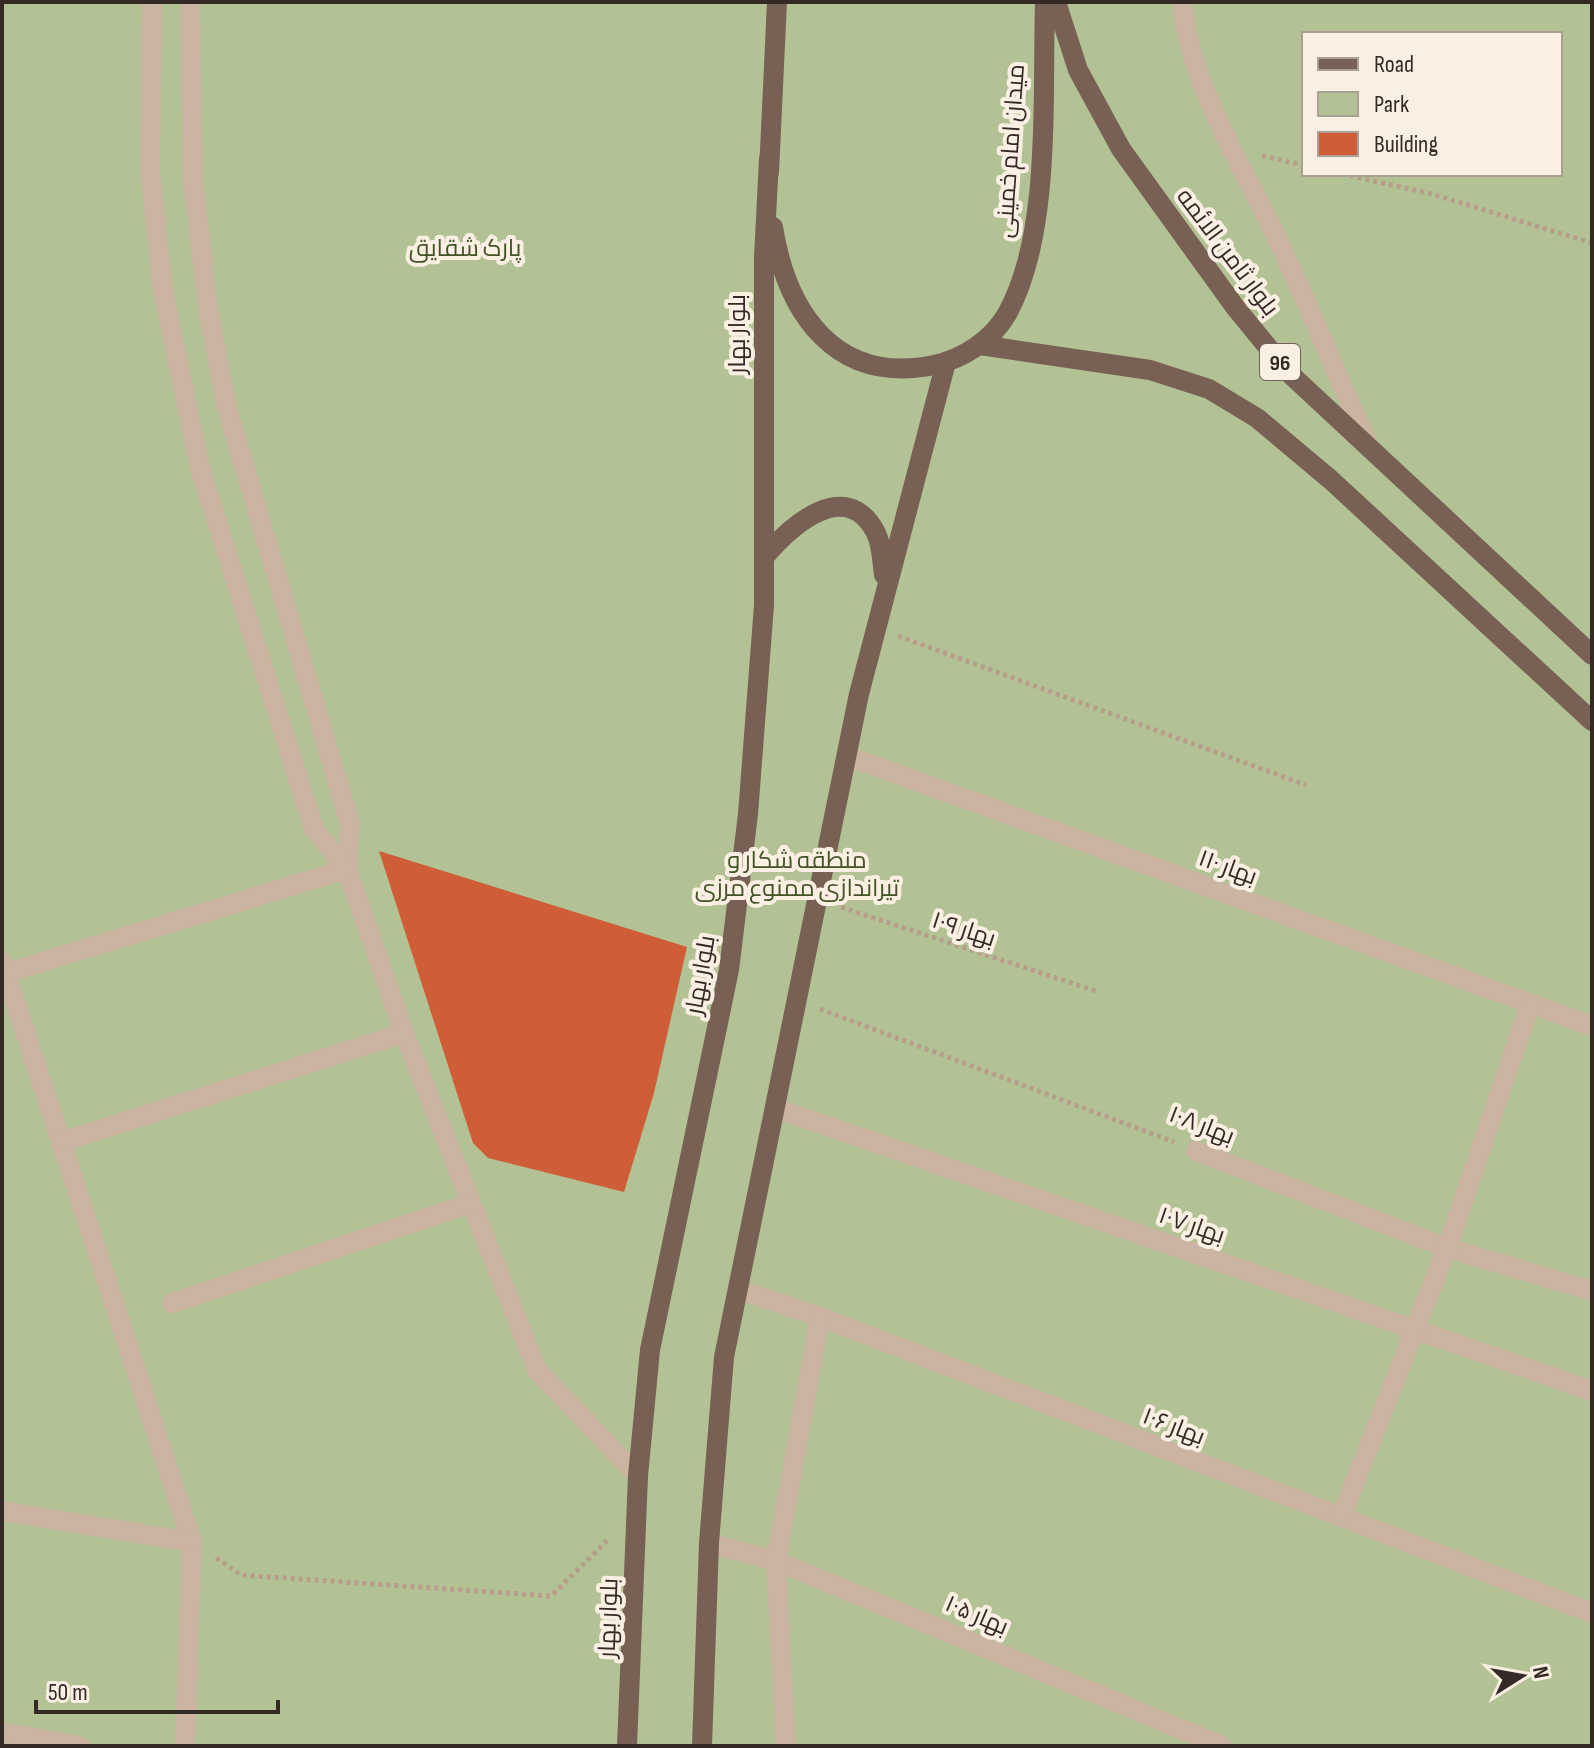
<svg xmlns="http://www.w3.org/2000/svg" width="1594" height="1748" font-family="'Sofia Sans Condensed',Cairo,sans-serif">
<rect width="100%" height="100%" fill="#f2e5d5"/>
<path fill="#b2c295" fill-rule="evenodd" d="M2,2H1592V1746H2ZM1304,34H1560V174H1304Z"/>
<polygon fill="#cf5d37" points="379,851 687,947 654,1093 624,1192 488,1158 473,1143"/>
<g fill="none" stroke-linecap="round" stroke-linejoin="round">
<g stroke="#b69e8b" stroke-width="5" stroke-dasharray="4 4" stroke-linecap="butt">
<polyline points="1262,156 1304,165"/>
<polyline points="1342,174 1432,194 1592,243"/>
<polyline points="898,636 1306,785"/>
<polyline points="841,907 1099,992"/>
<polyline points="820,1009 1174,1142"/>
<polyline points="216,1558 241,1575 551,1596 609,1539"/>
</g>
<g stroke="#cbb4a1" stroke-width="20">
<polyline points="190,2 193,180 208,308 227,408 350,824 347,869 404,1033 537,1370 638,1476"/>
<path d="M1182,2C1192,95 1250,176 1287,260C1316,323 1342,386 1370,449"/>
<polyline points="847,756 1592,1026"/>
<polyline points="2,961 192,1542 185,1746"/>
<polyline points="2,974 347,869 314,829 200,468 163,290 150,170 152,2"/>
<polyline points="775,1108 1592,1391"/>
<polyline points="61,1142 404,1033"/>
<polyline points="1196,1151 1447,1248 1592,1291"/>
<polyline points="737,1289 820,1317 1592,1613"/>
<polyline points="172,1303 471,1203"/>
<polyline points="2,1511 192,1542"/>
<polyline points="1341,1517 1447,1248 1530,1004"/>
<polyline points="709,1543 776,1561 1222,1746"/>
<polyline points="2,1732 80,1746"/>
<polyline points="786,1746 776,1561 820,1317"/>
</g>
<g stroke="#786054" stroke-width="20">
<polyline points="1056,2 1078,70 1121,149 1235,307 1289,373 1592,655"/>
<polyline points="769,172 777,2"/>
<path d="M773,227C787,315 837,385 934,365C963,359 992,340 1007,314C1052,233 1042,94 1045,2"/>
<polyline points="980,345 1150,370 1209,389 1257,418 1331,480 1592,721"/>
<path d="M766,555C791,526 845,477 875,531C882,544 882,561 884,575"/>
<polyline points="627,1746 638,1476 650,1350 729,970 748,814 764,605 764,257 769,159"/>
<polyline points="702,1746 709,1543 724,1357 859,694 946,362"/>
</g>
</g>
<g text-anchor="middle" stroke-width="8" stroke-linejoin="round" paint-order="stroke">
<rect fill="#faefe2" stroke="#6f645d" stroke-width="2" x="1260" y="344" width="40" height="36" rx="6"/>
<g font-size="22" font-weight="bold" fill="#342924">
<text x="1280" y="370">96</text>
</g>
<g font-size="24" fill="#342924" stroke="#faefe2">
<text transform="translate(1010 151) rotate(-86)" y="8">میدان امام خمینی</text>
<text transform="translate(1228 252) rotate(53)" y="8">بلوار ثامن الائمه</text>
<text transform="translate(737 334) rotate(-90)" y="8">بلوار بهار</text>
<text transform="translate(1228 867) rotate(20)" y="8">بهار ۱۱۰</text>
<text transform="translate(964 929) rotate(18)" y="8">بهار ۱۰۹</text>
<text transform="translate(700 975) rotate(-80)" y="8">بلوار بهار</text>
<text transform="translate(1202 1125) rotate(21)" y="8">بهار ۱۰۸</text>
<text transform="translate(1192 1225) rotate(19)" y="8">بهار ۱۰۷</text>
<text transform="translate(1174 1426) rotate(21)" y="8">بهار ۱۰۶</text>
<text transform="translate(977 1615) rotate(23)" y="8">بهار ۱۰۵</text>
<text transform="translate(608 1618) rotate(-88)" y="8">بلوار بهار</text>
</g>
<g font-size="24" fill="#435427" stroke="#faefe2">
<text x="465" y="256">پارک شقایق</text>
<text x="797" y="868">منطقه شکار و<tspan x="797" dy="28">تیراندازی ممنوع مرزی</tspan></text>
</g>
</g>
<rect width="1594" height="1748" fill="none" stroke="#342924" stroke-width="8"/>
<rect x="1302" y="32" width="260" height="144" fill="#faefe2" stroke="#aba096" stroke-width="2"/>
<rect x="1318" y="58" width="40" height="12" fill="#786054" stroke="#aba096" stroke-width="2"/>
<text x="1374" y="72" font-size="24" fill="#342924">Road</text>
<rect x="1318" y="92" width="40" height="24" fill="#b2c295" stroke="#aba096" stroke-width="2"/>
<text x="1374" y="112" font-size="24" fill="#342924">Park</text>
<rect x="1318" y="132" width="40" height="24" fill="#cf5d37" stroke="#aba096" stroke-width="2"/>
<text x="1374" y="152" font-size="24" fill="#342924">Building</text>
<g transform="translate(1522 1676) rotate(79)" stroke="#faefe2" stroke-width="6" paint-order="stroke">
<path d="M0-6L14 30L0 20L-14 30Z" fill="#342924"/>
<text y="-12" font-size="22" font-weight="bold" text-anchor="middle" fill="#342924">N</text>
</g>
<path d="M36 1700v12h242v-12" fill="none" stroke="#342924" stroke-width="4"/>
<text x="48" y="1700" font-size="24" fill="#342924" stroke="#faefe2" stroke-width="6" paint-order="stroke">50 m</text>
</svg>
